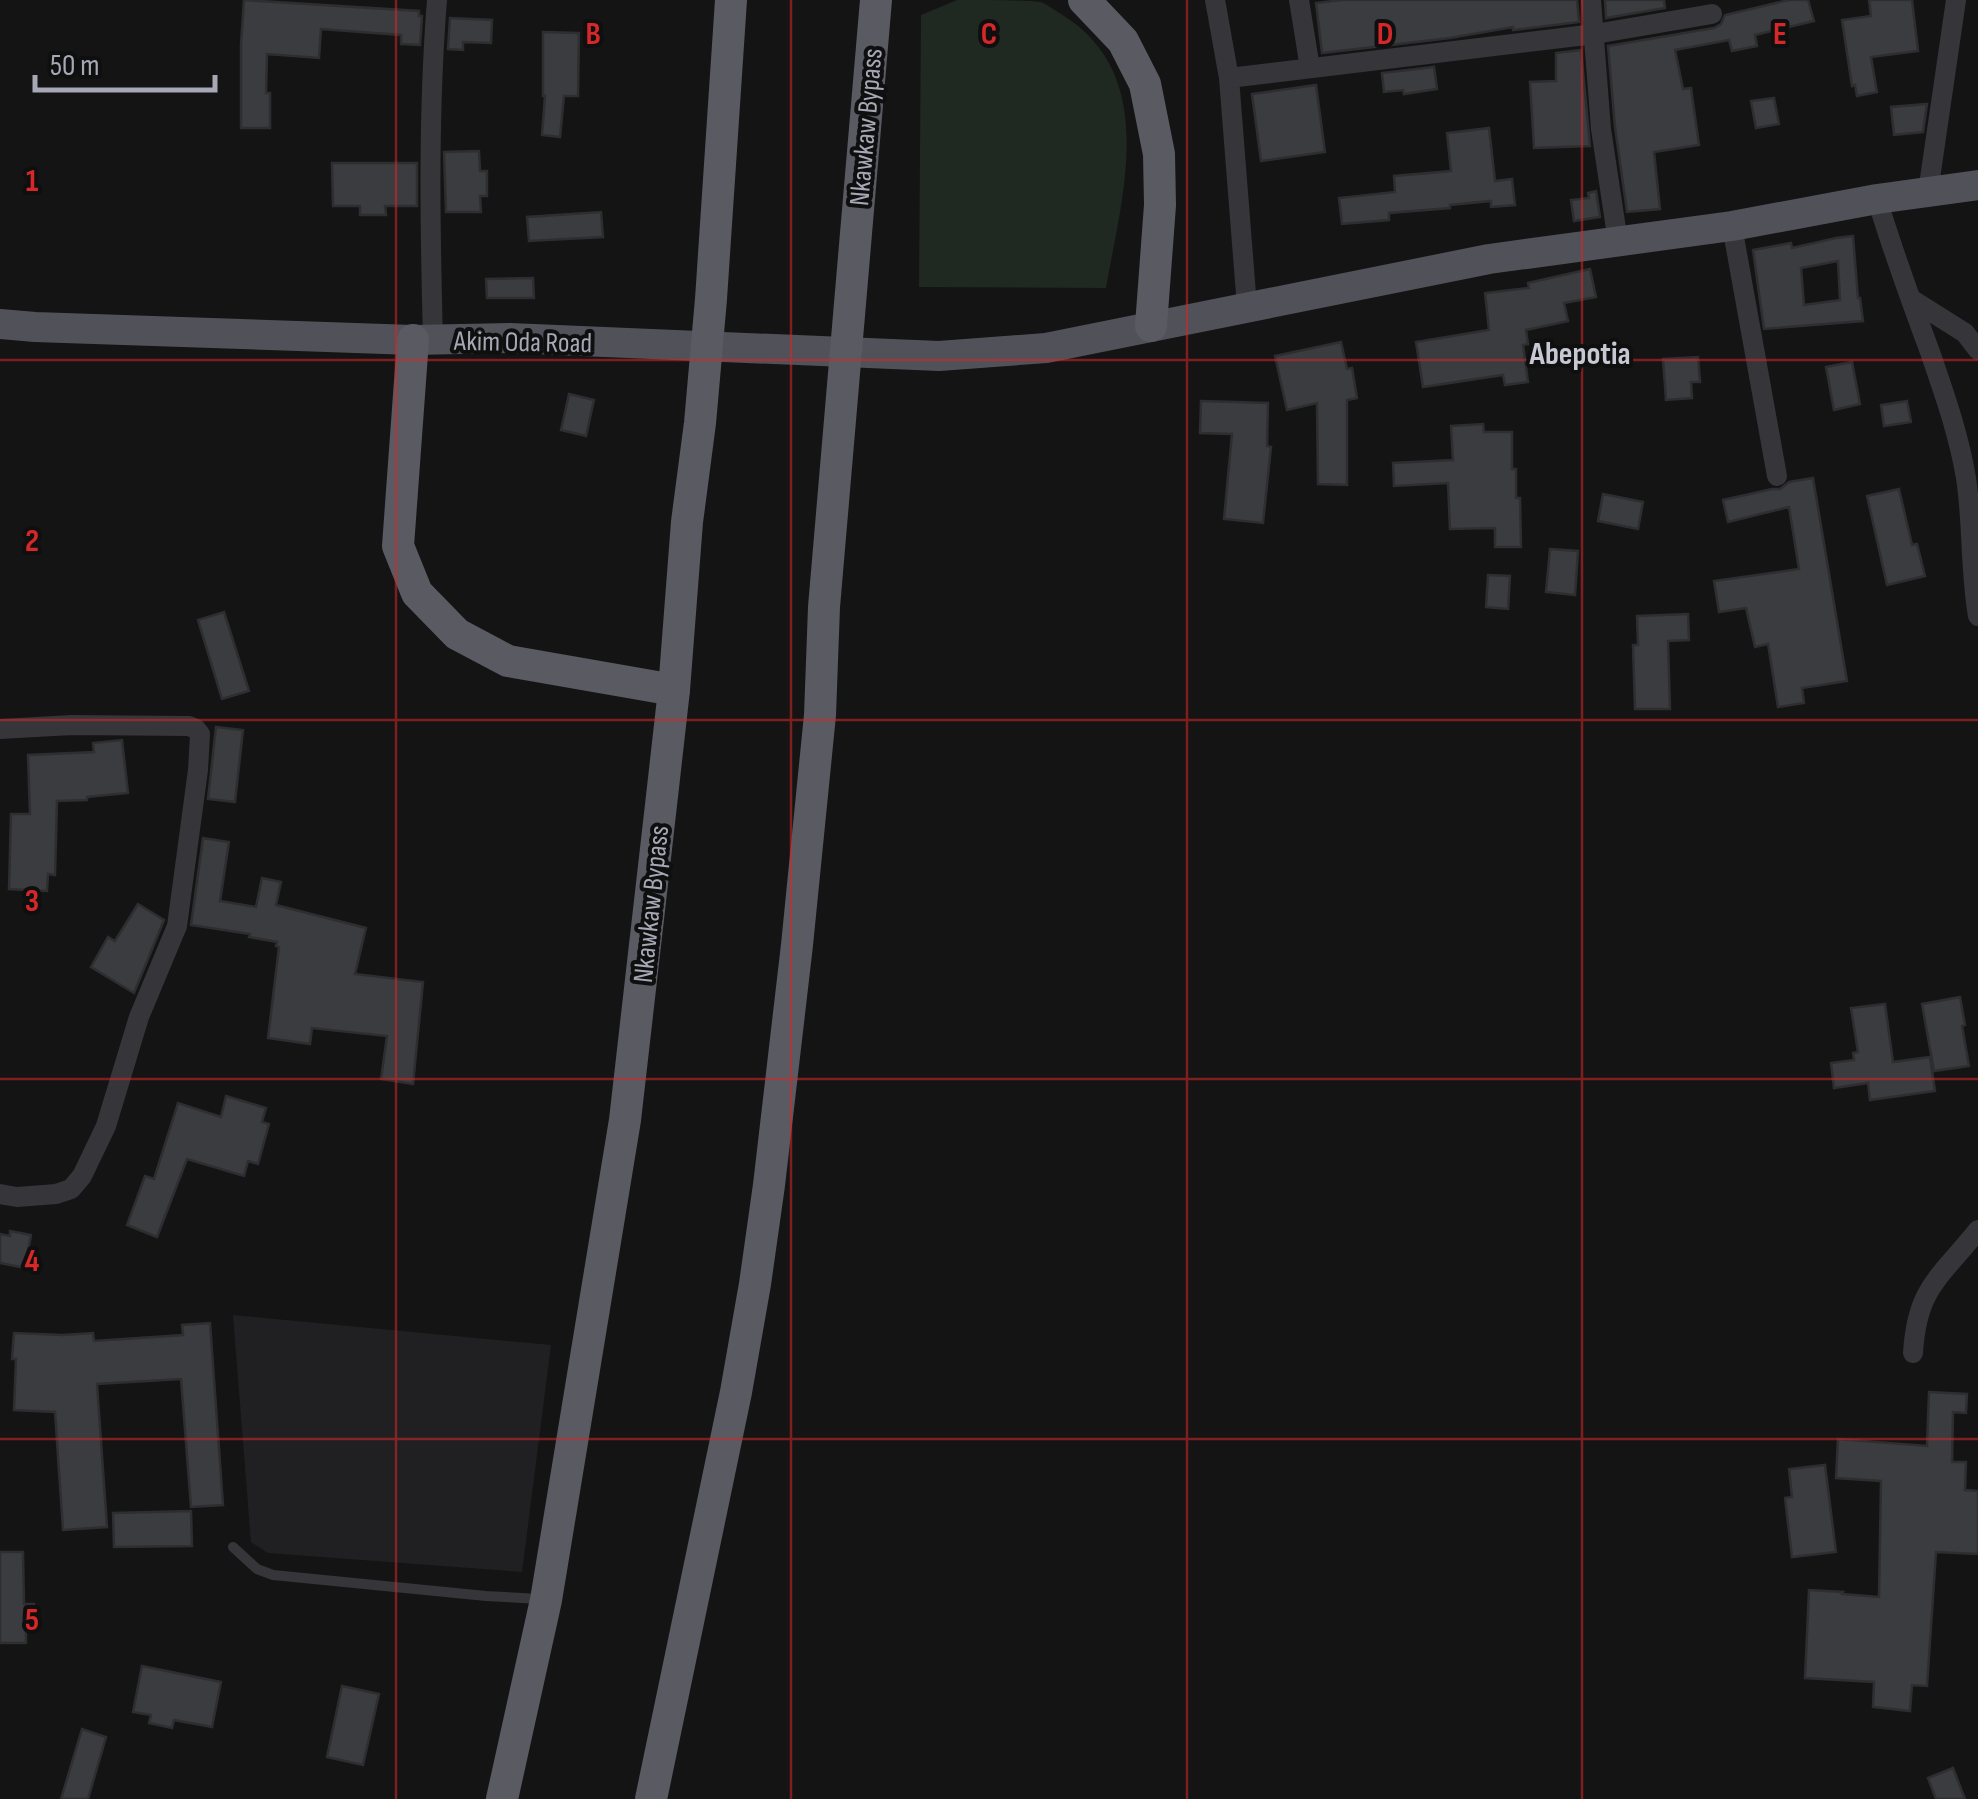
<svg xmlns="http://www.w3.org/2000/svg" width="1978" height="1799" font-family="'Sofia Sans Condensed',sans-serif">
<rect width="100%" height="100%" fill="#141415"/>
<polygon fill="#202022" points="233,1315 551,1345 522,1572 268,1553 251,1542"/>
<path fill="#202822" d="M957,0C975,0 1026,0 1041,2C1048,5 1054,10 1061,14C1160,74 1122,195 1106,288L919,287L921,15Z"/>
<g fill="#3b3c3f" stroke="#2e2e31" stroke-width="2.5" fill-rule="evenodd">
<polygon points="244,0 419,11 419,16 422,16 420,45 401,44 401,35 321,29 319,58 267,54 266,93 270,93 270,128 241,128 241,44"/>
<polygon points="1342,0 1577,0 1579,22 1513,30 1513,27 1450,38 1322,53 1316,3"/>
<polygon points="1605,0 1664,0 1665,8 1606,18"/>
<polygon points="1789,0 1808,0 1814,21 1755,35 1757,46 1732,51 1729,40 1675,50 1683,89 1691,88 1699,145 1654,152 1660,209 1627,212 1615,127 1608,46 1714,28 1721,24 1725,15"/>
<polygon points="1869,0 1912,0 1918,51 1871,57 1877,92 1857,96 1855,85 1852,86 1842,20 1871,16"/>
<polygon points="450,18 492,20 491,43 463,42 463,50 448,49"/>
<polygon points="543,32 579,33 578,96 564,96 560,137 542,135 545,96 543,96"/>
<polygon points="1581,50 1590,146 1534,148 1530,82 1556,81 1556,53"/>
<polygon points="1434,67 1437,89 1404,94 1403,90 1384,92 1382,73"/>
<polygon points="1316,85 1325,152 1261,161 1252,94"/>
<polygon points="1774,98 1779,124 1756,128 1751,101"/>
<polygon points="1927,104 1923,132 1894,135 1891,107"/>
<polygon points="1489,128 1495,181 1512,179 1515,205 1491,207 1491,201 1450,205 1450,208 1389,213 1389,220 1342,224 1339,198 1395,192 1394,176 1451,171 1447,133"/>
<polygon points="479,151 480,171 487,171 487,196 480,196 481,212 446,212 444,152"/>
<polygon points="332,163 417,163 417,206 385,206 386,215 360,215 360,206 333,206"/>
<polygon points="1596,191 1600,217 1574,221 1571,200 1589,198 1588,193"/>
<polygon points="601,212 603,237 529,241 527,217"/>
<path d="M1853,236L1858,298H1860L1863,321L1764,329L1753,250L1791,243L1792,248L1836,238ZM1838,261L1840,300L1804,305L1801,268Z"/>
<polygon points="1590,269 1596,297 1564,303 1568,321 1526,330 1528,344 1523,345 1528,382 1505,385 1503,375 1423,387 1416,342 1489,330 1485,293 1529,288 1528,283"/>
<polygon points="533,278 534,298 487,298 486,279"/>
<polygon points="1341,342 1347,369 1352,368 1357,398 1347,400 1347,485 1318,484 1317,403 1287,410 1275,356"/>
<polygon points="1698,357 1700,382 1691,382 1692,398 1666,400 1663,359"/>
<polygon points="1852,362 1860,404 1834,410 1826,367"/>
<polygon points="569,394 594,400 586,436 561,430"/>
<polygon points="1201,401 1268,403 1267,446 1271,447 1263,523 1224,519 1232,434 1200,433"/>
<polygon points="1907,401 1911,422 1884,426 1881,405"/>
<polygon points="1483,424 1484,432 1512,432 1512,469 1516,469 1516,498 1520,498 1521,547 1495,547 1495,528 1450,529 1448,483 1394,486 1393,463 1453,460 1451,426"/>
<polygon points="1813,478 1847,681 1802,688 1804,703 1778,707 1768,644 1755,647 1746,608 1719,612 1714,581 1799,569 1789,507 1728,522 1723,500 1772,489 1780,489 1789,482"/>
<polygon points="1899,489 1912,545 1917,544 1925,576 1887,585 1867,496"/>
<polygon points="1603,494 1643,502 1638,529 1598,521"/>
<polygon points="1550,549 1578,551 1575,595 1546,592"/>
<polygon points="1488,575 1510,576 1508,609 1486,607"/>
<polygon points="224,612 249,691 222,699 198,620"/>
<polygon points="1688,614 1689,640 1668,641 1670,709 1635,709 1633,645 1638,645 1637,616"/>
<polygon points="216,727 243,730 235,802 208,799"/>
<polygon points="122,740 128,793 87,797 87,800 57,801 55,875 48,874 47,891 9,889 11,814 30,814 28,755 94,752 93,743"/>
<polygon points="203,838 229,842 220,901 256,907 262,878 281,882 276,905 366,928 355,974 423,982 413,1084 381,1079 387,1036 312,1028 310,1044 268,1038 279,947 276,946 277,942 249,937 250,934 191,925"/>
<polygon points="138,904 164,920 134,993 91,967 108,937 115,941"/>
<polygon points="1960,997 1965,1025 1962,1026 1969,1066 1934,1071 1922,1004"/>
<polygon points="1885,1004 1893,1062 1930,1057 1935,1091 1870,1100 1868,1083 1834,1088 1831,1063 1854,1060 1853,1053 1858,1052 1851,1008"/>
<polygon points="226,1096 266,1108 262,1122 269,1124 258,1164 248,1161 244,1176 187,1159 157,1237 127,1225 145,1176 154,1179 178,1103 221,1117"/>
<polygon points="10,1231 31,1235 25,1268 0,1263 0,1234 10,1236"/>
<polygon points="210,1323 223,1505 191,1507 181,1379 97,1384 107,1527 63,1530 55,1412 14,1410 16,1359 12,1359 14,1333 63,1335 93,1333 94,1341 183,1335 182,1325"/>
<polygon points="1929,1392 1967,1394 1966,1413 1953,1412 1952,1462 1966,1462 1965,1490 1978,1491 1978,1554 1936,1552 1927,1686 1912,1685 1910,1711 1873,1707 1874,1682 1805,1678 1809,1590 1843,1592 1842,1594 1879,1597 1881,1481 1836,1478 1838,1439 1927,1446"/>
<polygon points="1825,1465 1836,1552 1792,1557 1785,1498 1792,1497 1789,1469"/>
<polygon points="191,1511 192,1546 114,1547 113,1513"/>
<polygon points="0,1552 23,1552 24,1604 34,1604 34,1631 26,1631 26,1643 0,1643"/>
<polygon points="142,1666 221,1682 212,1727 174,1720 172,1728 149,1723 151,1715 133,1712"/>
<polygon points="342,1686 379,1694 363,1765 327,1757"/>
<polygon points="82,1729 106,1737 88,1799 61,1799"/>
<polygon points="1953,1768 1965,1799 1936,1799 1928,1778"/>
</g>
<g fill="none" stroke-linecap="round" stroke-linejoin="round">
<polyline stroke="#35353a" stroke-width="10" points="233,1547 257,1569 273,1575 486,1596 540,1599"/>
<g stroke="#35353a" stroke-width="20">
<polyline points="1215,0 1229,78 1247,307"/>
<polyline points="1299,0 1310,68"/>
<polyline points="1591,0 1601,129 1618,242"/>
<polyline points="1229,78 1595,34 1712,14"/>
<polyline points="1928,192 1956,0"/>
<path d="M1877,199C1893,251 1911,301 1930,352C1944,393 1959,435 1966,478C1973,524 1970,570 1978,616"/>
<polyline points="1732,226 1777,476"/>
<polyline points="1911,299 1965,333 1978,350"/>
<path d="M433,340C430,226 428,113 437,0"/>
<polyline points="0,729 72,725 189,726 196,729 200,734 198,770 177,926 139,1017 106,1126 82,1176 71,1189 56,1194 17,1197 0,1194"/>
<path d="M1913,1353C1917,1287 1940,1278 1978,1230"/>
</g>
<polyline stroke="#515159" stroke-width="30" points="0,324 35,327 413,340 510,338 939,356 1046,348 1489,259 1732,226 1877,199 1978,185"/>
<g stroke="#595a62" stroke-width="32">
<polyline points="1084,0 1123,41 1145,84 1159,154 1160,205 1151,326"/>
<polyline points="413,340 398,546 417,593 457,634 508,661 674,690"/>
<polyline points="502,1799 546,1600 625,1120 661,805 674,690 687,522 700,423 711,299 731,0"/>
<polyline points="651,1799 736,1392 755,1284 769,1185 797,945 820,715 824,607 876,0"/>
</g>
</g>
<path fill="none" stroke="#d62828" stroke-width="2.5" stroke-opacity="0.55" d="M396,0V1799M791,0V1799M1187,0V1799M1582,0V1799M0,360H1978M0,720H1978M0,1079H1978M0,1439H1978"/>
<g text-anchor="middle" stroke-width="8" stroke-linejoin="round" paint-order="stroke">
<g font-size="28" fill="#a6a8b5" stroke="#0f0f10">
<text transform="translate(865 127) rotate(-85)" y="10">Nkawkaw Bypass</text>
<text transform="translate(523 341) rotate(1)" y="10">Akim Oda Road</text>
<text transform="translate(650 904) rotate(-84)" y="10">Nkawkaw Bypass</text>
</g>
<g font-size="32" font-weight="bold" fill="#c6c8d2" stroke="#0f0f10">
<text x="1580" y="364">Abepotia</text>
</g>
</g>
<g font-size="32" text-anchor="middle" font-weight="bold" fill="#d62828" stroke="#0f0f10" stroke-width="8" stroke-linejoin="round" paint-order="stroke">
<text x="593" y="44">B</text>
<text x="989" y="44">C</text>
<text x="1385" y="44">D</text>
<text x="1780" y="44">E</text>
<text x="32" y="191">1</text>
<text x="32" y="551">2</text>
<text x="32" y="911">3</text>
<text x="32" y="1271">4</text>
<text x="32" y="1630">5</text>
</g>
<path d="M35 75v15h180v-15" fill="none" stroke="#a6a8b5" stroke-width="5"/>
<text x="50" y="75" font-size="30" fill="#a6a8b5" stroke="#0f0f10" stroke-width="8" paint-order="stroke">50 m</text>
</svg>
